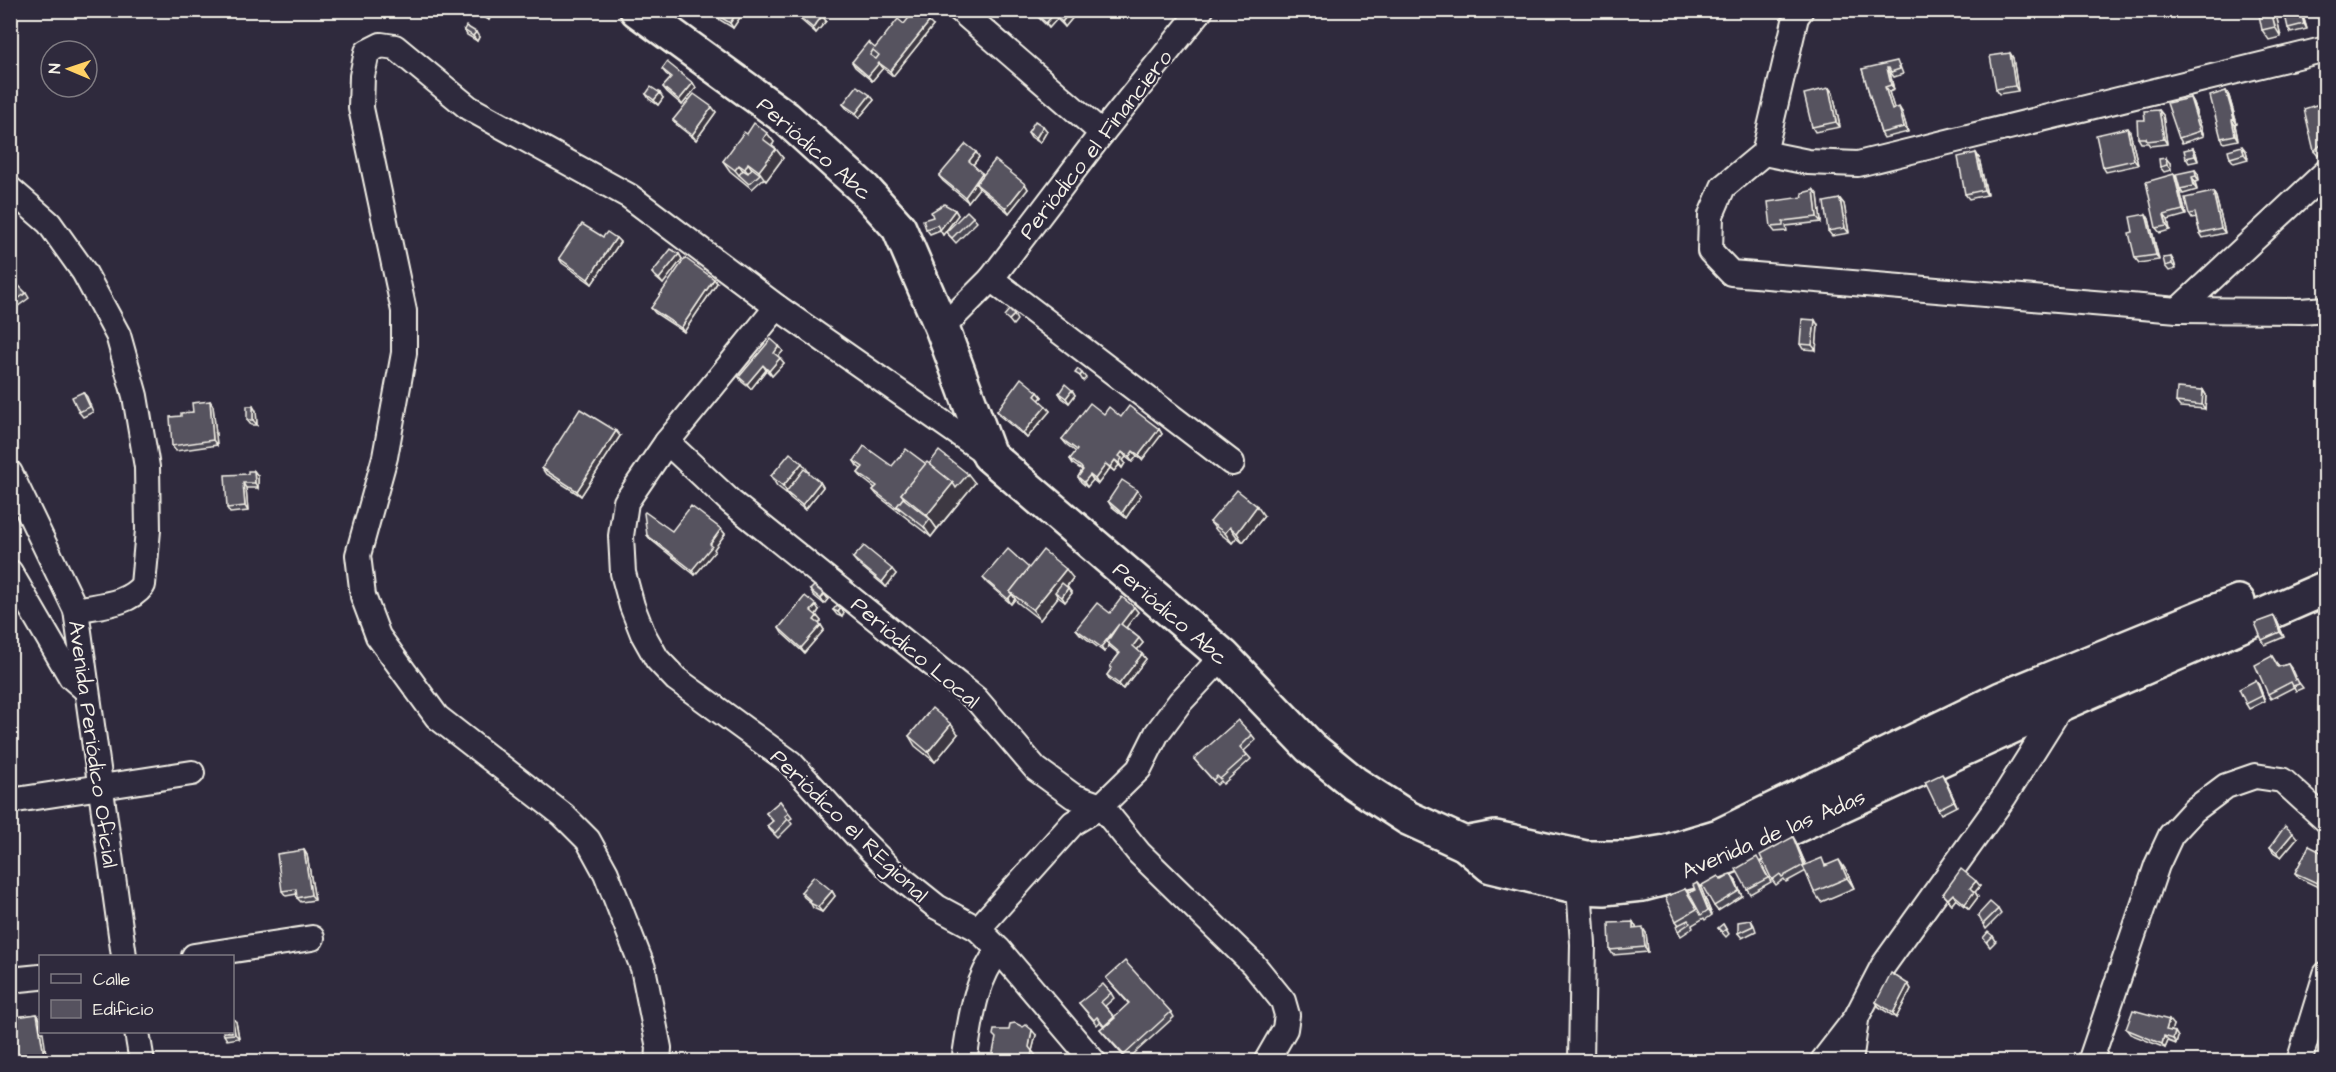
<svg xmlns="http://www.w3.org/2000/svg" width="2336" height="1072" font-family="'Architects Daughter',sans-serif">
<rect width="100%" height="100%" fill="#2f2a3d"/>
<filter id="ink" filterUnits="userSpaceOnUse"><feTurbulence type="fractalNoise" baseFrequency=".0167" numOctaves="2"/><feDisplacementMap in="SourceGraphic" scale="12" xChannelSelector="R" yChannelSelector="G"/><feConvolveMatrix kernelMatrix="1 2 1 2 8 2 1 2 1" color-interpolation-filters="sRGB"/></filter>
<g filter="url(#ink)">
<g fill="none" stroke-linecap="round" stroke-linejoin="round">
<defs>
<g id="street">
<polyline points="960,10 1102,133"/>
<polyline points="1801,10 1796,17 1764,153 1723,187 1711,215 1710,251 1731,273 2178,310 2301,311 2326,309"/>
<polyline points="1764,153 1808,162 1858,164 2326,49"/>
<path d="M10,189L49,223L84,272L118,335L135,396L147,467L148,530L143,585C128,605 99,605 76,610"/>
<polyline points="991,279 1102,133 1201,10"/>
<polyline points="777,307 667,442 626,502 621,536 623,573 632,606 643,634 657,659 676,679 791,763 857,836 892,871 937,907 978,929 999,950 1094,1062"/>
<polyline points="2178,310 2326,172"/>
<polyline points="942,328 991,279 1232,463"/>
<polyline points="667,442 731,502 976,699 1036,769 1073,796 1101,806 1139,853 1253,964 1283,1001 1287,1015 1285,1029 1266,1062"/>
<polyline points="10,473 76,610 124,956"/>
<polyline points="10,572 71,677 86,690"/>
<polyline points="10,801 192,773"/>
<polyline points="1579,887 1583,944 1581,1062"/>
<polyline points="978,929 1073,823 1101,806 1139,769 1157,733 1180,702 1223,656"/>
<polyline points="194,956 312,938"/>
<polyline points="10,980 40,977"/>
<polyline points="137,1032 142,1062"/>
<polyline points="658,1062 659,1048 643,968 606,873 588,840 563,815 437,717 378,636 363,596 358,555 385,457 404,353 404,311 361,108 362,76 367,52 381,45 395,47 469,108 629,196 777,307 989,455"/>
<path d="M964,1062C971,1020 973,984 999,950"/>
<polyline points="1822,1062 1856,1018 1883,966 2004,797 2063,703"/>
<polyline points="1850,1062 1856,1020"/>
<polyline points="2090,1062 2157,865 2171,835 2194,810 2226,786 2255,776 2282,780 2326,820"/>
<polyline points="2299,1062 2326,974"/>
</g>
<g id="secondary">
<polyline points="637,10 786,118 864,189 899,228 942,328 989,455 1223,656 1310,747 1354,783 1408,818 1465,844 1491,866 1579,887 1604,888 1642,884 1688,872 1735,854 2063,703 2326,588"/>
<polyline points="1465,844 1496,838 1586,858 1630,858 1666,852 1719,836 2001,699 2238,602"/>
</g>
</defs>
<use href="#street" stroke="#f4f1e8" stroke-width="28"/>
<use href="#secondary" stroke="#f4f1e8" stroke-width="38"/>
<use href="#street" stroke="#2f2a3d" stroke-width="24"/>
<use href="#secondary" stroke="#2f2a3d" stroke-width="33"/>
</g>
<g fill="#4a4752" stroke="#f4f1e8" stroke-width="1.5">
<polygon points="471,10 494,10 489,20"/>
<polygon points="1031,10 1079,10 1065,27 1057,19 1049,28"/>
<polygon points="2068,10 2083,10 2083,12 2071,15"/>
<polygon points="2275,10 2281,37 2269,40 2262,30"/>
<polygon points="2287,10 2301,10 2307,29 2291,33 2288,28"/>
<polygon points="717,15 741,16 733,28 720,20"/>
<polygon points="797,15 822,16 826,21 816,33 801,20"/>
<polygon points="904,24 933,26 893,76 883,68 872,81 855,67 852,62 875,48"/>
<polygon points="464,30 479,37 477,41 467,35"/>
<polygon points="2010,53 2013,58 2018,91 1999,94 1996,89"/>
<polygon points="1900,66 1903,74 1894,77 1891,73 1890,73 1894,90 1889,92 1894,109 1902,112 1908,132 1884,138 1881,133 1862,69"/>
<polygon points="662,69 693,83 696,88 682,105 667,92 663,87 671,78 666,74"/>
<polygon points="1829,88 1833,93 1840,127 1815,132 1812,127"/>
<polygon points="2226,91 2229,96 2237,124 2235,125 2238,140 2224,143 2221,138"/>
<polygon points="646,94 663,98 658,105 649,99"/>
<polygon points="870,95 874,100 859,118 847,109 843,104"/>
<polygon points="2190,98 2193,103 2204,136 2182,143 2179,138"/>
<polygon points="2325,102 2325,149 2318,156 2314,151"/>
<polygon points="712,107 716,112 696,140 677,125 673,120"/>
<polygon points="2159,110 2163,115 2167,144 2150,146 2148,143 2141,143 2138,138 2145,120"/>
<polygon points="1043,126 1047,131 1040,143 1031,137 1028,132"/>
<polygon points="2130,132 2138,165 2106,172 2103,167"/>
<polygon points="767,133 774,142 772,146 776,149 783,158 766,181 763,179 752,189 730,171 723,161 747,134"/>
<polygon points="2193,148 2196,153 2198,161 2189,163 2186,158"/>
<polygon points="2246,151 2248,159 2234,163 2230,158"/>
<polygon points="976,152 979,157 973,165 983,175 1025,184 1028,189 1009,213 979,188 968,202 943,181 939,176"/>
<polygon points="1976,153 1979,158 1987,195 1969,199 1965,194"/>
<polygon points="2170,163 2171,170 2164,172 2160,167"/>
<polygon points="2195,170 2198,174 2199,181 2195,182 2197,190 2183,194 2180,189"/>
<polygon points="2174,174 2177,179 2186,215 2168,220 2170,230 2160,233 2156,228"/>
<polygon points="2213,192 2216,197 2225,233 2203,238 2200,233 2196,218 2192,219 2189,214"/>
<polygon points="1818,195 1821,222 1786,226 1787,231 1775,232 1771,227"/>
<polygon points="1840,199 1844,204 1849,233 1832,236 1828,231"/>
<polygon points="955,210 958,215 943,235 940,230 930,234 926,229"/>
<polygon points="2146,214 2149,219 2159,260 2139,263 2135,258"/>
<polygon points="973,217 977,222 956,243 946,232"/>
<polygon points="603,237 616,238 620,242 592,284 562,263 559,258"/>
<polygon points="679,254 682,259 663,284 656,278 652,273"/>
<polygon points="2171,257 2174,262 2176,269 2169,271 2165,266"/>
<polygon points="10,282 26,293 29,298 10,312"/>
<polygon points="717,283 684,332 655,313 651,308"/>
<polygon points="1818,325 1816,350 1803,349 1800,344"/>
<polygon points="779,346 783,351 778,356 784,363 772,376 766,370 751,389 742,382 739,377"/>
<polygon points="1072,390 1075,395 1069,403 1062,398 1059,393"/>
<polygon points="2203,390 2206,395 2205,409 2180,407 2176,402"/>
<polygon points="83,392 87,397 93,412 83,417 79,412"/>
<polygon points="1038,392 1042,397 1039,400 1050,411 1027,438 1000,416 997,411"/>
<polygon points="210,401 213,406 217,445 176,451 172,446 181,416 193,412"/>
<polygon points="256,411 257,425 251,425 247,420"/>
<polygon points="1104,414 1121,417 1159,429 1162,434 1142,460 1137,456 1132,462 1126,457 1123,460 1125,463 1122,468 1119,465 1114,471 1110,468 1098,484 1093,480 1087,487 1081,482 1078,477 1082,470 1073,464 1070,459 1076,452 1066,444 1062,439"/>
<polygon points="620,436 581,496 545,473 542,468"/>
<polygon points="854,461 892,466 929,464 975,483 931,537 877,495 873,490 875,488 862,478 858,473 861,469 857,466"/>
<polygon points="254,471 258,476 258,488 246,488 248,511 230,513 227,508 248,474"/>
<polygon points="771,476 820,482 823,487 805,510 789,497 786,493 777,486"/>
<polygon points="1137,490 1141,495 1126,518 1111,506 1108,501"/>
<polygon points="1264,516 1243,542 1237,537 1232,543 1217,531 1210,522"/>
<polygon points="721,529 725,534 714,549 715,551 695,575 650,539 647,535 672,531"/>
<polygon points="853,558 896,574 886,587 857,563"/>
<polygon points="1030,568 1073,578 1067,587 1072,593 1065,602 1058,597 1040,620 1017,602 1015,599 1011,604 987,583 983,578"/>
<polygon points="810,590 824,594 828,599 824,604 813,595"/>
<polygon points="1134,607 1138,612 1126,627 1139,638 1143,643 1137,650 1142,654 1146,659 1123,689 1110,680 1107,675 1112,668 1110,666 1119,654 1109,646 1104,652 1080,634 1076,629 1110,613"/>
<polygon points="841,608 844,613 842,617 837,615 833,610"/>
<polygon points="819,610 816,615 821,621 819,623 824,630 804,653 782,633 779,628"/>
<polygon points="2277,621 2284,637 2265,645 2262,640"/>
<polygon points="2272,656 2279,667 2288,664 2291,668 2296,679 2300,684 2303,688 2296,691 2294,687 2271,699 2268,694"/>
<polygon points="2256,680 2259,685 2265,701 2249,709 2246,704"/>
<polygon points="958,734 935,762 915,746 909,736"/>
<polygon points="1252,735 1256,740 1244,751 1251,759 1223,784 1221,781 1217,785 1194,759"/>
<polygon points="1945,779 1957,806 1941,814 1938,809"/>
<polygon points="780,801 792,818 789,820 792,824 778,838 771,831 767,826 773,821 766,813"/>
<polygon points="1793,837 1796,842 1806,865 1827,865 1846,870 1854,888 1821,902 1814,892 1806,871 1786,882 1784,879 1776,885 1772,880"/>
<polygon points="2297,838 2281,857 2273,852 2270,847"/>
<polygon points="2309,846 2320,888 2299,878 2295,873"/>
<polygon points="304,850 307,855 315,900 301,902 297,898 297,894 286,896 282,891"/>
<polygon points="1760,862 1771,882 1750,894 1747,889"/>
<polygon points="1735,879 1742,896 1718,911 1714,906 1722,880"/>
<polygon points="1976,881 1980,886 1975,892 1978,897 1969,909 1956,899 1952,904 1943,894"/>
<polygon points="1697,883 1701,888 1712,915 1705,920 1704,918 1692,925 1693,928 1681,936 1678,931 1679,925 1676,921 1685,889 1689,893 1695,890"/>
<polygon points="832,891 835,896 822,912 813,908 810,902 804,897 801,892"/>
<polygon points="1998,909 2001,914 1986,929 1983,924"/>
<polygon points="1751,920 1754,925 1756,931 1742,938 1738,933"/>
<polygon points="1633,922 1636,927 1636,929 1646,933 1648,952 1613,955 1610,950"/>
<polygon points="1723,924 1729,934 1726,937 1718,928"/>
<polygon points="1993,936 1996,941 1990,947 1983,938"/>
<polygon points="1106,978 1171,1012 1174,1017 1127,1060 1104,1034 1100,1029 1104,1026 1100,1022 1097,1025 1079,1003 1111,993 1114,998 1105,1006 1114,1017 1129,1004"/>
<polygon points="1908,984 1911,989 1896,1018 1879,1007 1876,1002"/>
<polygon points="37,1014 40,1019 40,1032 47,1060 35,1062 11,1062 10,1018"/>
<polygon points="236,1022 239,1038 227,1040 224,1035"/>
<polygon points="2173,1025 2171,1031 2175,1032 2178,1037 2176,1044 2168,1041 2165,1048 2130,1034 2126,1029"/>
<polygon points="1036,1035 1032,1051 1036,1056 1034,1062 991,1062"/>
</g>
<g fill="#3c3942" stroke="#f4f1e8" stroke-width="1.5">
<polygon points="488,10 494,10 489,20 486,15"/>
<polygon points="1071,10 1079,10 1065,27 1062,22"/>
<polygon points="2271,10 2275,10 2281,37 2275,27"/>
<polygon points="2300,10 2302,12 2307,29 2304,24"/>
<polygon points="738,11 741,16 733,28 730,23"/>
<polygon points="1054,14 1057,19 1049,28 1046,23"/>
<polygon points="822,16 826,21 816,33 813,28"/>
<polygon points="929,22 933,26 893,76 890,71"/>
<polygon points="476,32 479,37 477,41 473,36"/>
<polygon points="2010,53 2013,58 2018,91 2015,86"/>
<polygon points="879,63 883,68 872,81 868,76"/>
<polygon points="1887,68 1890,73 1894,90 1891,85"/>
<polygon points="693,83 696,88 682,105 679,100"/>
<polygon points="1885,87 1889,92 1896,114 1892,110"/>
<polygon points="1829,88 1833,93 1840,127 1836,122"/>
<polygon points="2226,91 2229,96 2237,124 2234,119"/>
<polygon points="660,93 663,98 658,105 654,100"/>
<polygon points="870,95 874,100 859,118 856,113"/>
<polygon points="2190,98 2193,103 2204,136 2200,131"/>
<polygon points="712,107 716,112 696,140 692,135"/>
<polygon points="1899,107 1902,112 1908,132 1904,127"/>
<polygon points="2159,110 2163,115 2167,144 2164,139"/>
<polygon points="2232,120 2235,125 2238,140 2235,135"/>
<polygon points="1043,126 1047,131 1040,143 1036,138"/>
<polygon points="2127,128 2130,132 2138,165 2134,160"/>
<polygon points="767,133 774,142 770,149 763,139"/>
<polygon points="2242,146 2246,151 2248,159 2244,154"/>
<polygon points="2193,148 2196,153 2198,161 2195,156"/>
<polygon points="776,149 783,158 766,181 759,171"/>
<polygon points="976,152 979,157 972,166 969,161"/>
<polygon points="1976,153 1979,158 1987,195 1984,190"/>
<polygon points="2166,158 2170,163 2171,170 2167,165"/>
<polygon points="748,163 755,173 752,178 745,169"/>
<polygon points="739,165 746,175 739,175 735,170"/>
<polygon points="2195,170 2198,174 2199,181 2196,176"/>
<polygon points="982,173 986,178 976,184 979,188 968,202 965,197"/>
<polygon points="2174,174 2177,179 2186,215 2183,210"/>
<polygon points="2192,177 2195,182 2197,190 2194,186"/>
<polygon points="1025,184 1028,189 1009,213 1006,208"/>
<polygon points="1814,190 1818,195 1821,222 1817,217"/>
<polygon points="2213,192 2216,197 2225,233 2221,228"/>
<polygon points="1840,199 1844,204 1849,233 1845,228"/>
<polygon points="955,210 958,215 943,235 940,230"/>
<polygon points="2146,214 2149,219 2159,260 2156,255"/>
<polygon points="2164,215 2168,220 2170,230 2167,226"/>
<polygon points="616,238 620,242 592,284 588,279"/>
<polygon points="679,254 682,259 663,284 659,279"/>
<polygon points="2171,257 2174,262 2176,269 2172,264"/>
<polygon points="714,279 717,283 684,332 681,328"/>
<polygon points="1014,315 1017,320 1013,325 1009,320"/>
<polygon points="1815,320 1818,325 1816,350 1812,345"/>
<polygon points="779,346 783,351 777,358 774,353"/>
<polygon points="780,358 784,363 772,376 769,371"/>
<polygon points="763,365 766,370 751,389 747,384"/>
<polygon points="1082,373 1086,378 1083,381 1080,376"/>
<polygon points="1072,390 1075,395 1069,403 1066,398"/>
<polygon points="2203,390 2206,395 2205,409 2202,405"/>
<polygon points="1038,392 1042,397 1038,401 1035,396"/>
<polygon points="210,401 213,406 217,445 213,440"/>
<polygon points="253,406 256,411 257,425 253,420"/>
<polygon points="1046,406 1050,411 1027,438 1023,433"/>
<polygon points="1159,429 1162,434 1142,460 1139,455"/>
<polygon points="616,431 620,436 581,496 577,491"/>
<polygon points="1133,451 1137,456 1132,462 1129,457"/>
<polygon points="1122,452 1126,457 1123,460 1125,463 1122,468 1119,463 1119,456"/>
<polygon points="1115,460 1119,465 1114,471 1110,467"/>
<polygon points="802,463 809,472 790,496 783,486"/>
<polygon points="1106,464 1110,468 1098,484 1095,479"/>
<polygon points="254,471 258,476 258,488 255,483"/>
<polygon points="968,474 975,483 937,529 927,515 953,483"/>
<polygon points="1090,475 1093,480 1087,487 1084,482"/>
<polygon points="820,482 823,487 805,510 802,505"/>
<polygon points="243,483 246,488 248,511 245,506"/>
<polygon points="1137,490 1141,495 1126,518 1122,513"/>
<polygon points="1257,506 1264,516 1243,542 1237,533"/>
<polygon points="930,519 937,529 931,537 924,527"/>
<polygon points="1230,527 1237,537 1232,543 1225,533"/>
<polygon points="721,529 725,534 714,549 715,551 695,575 692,570"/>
<polygon points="892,569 896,574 886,587 882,582"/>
<polygon points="1066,569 1073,578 1060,595 1055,592 1058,597 1040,620 1033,610"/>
<polygon points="1068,588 1072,593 1065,602 1062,597"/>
<polygon points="824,594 828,599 824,604 821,599"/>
<polygon points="1012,594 1015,599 1011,604 1008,599"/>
<polygon points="816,605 819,610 815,616 811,611"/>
<polygon points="1134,607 1138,612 1125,629 1121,624"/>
<polygon points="841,608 844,613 842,617 838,612"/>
<polygon points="817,616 821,621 818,625 814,620"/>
<polygon points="2274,616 2277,621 2284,637 2280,632"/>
<polygon points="1119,624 1107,642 1109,646 1104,652 1101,647"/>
<polygon points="821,625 824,630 804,653 801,648"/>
<polygon points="1139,638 1143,643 1136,651 1133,646"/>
<polygon points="1142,654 1146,659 1123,689 1119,684"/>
<polygon points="2256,680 2259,685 2265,701 2262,696"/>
<polygon points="951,724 958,734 935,762 928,752"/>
<polygon points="1942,774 1945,779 1957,806 1954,801"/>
<polygon points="2293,833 2297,838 2281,857 2277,852"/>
<polygon points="1793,837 1796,842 1808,870 1804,865"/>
<polygon points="304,850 307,855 315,900 311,895"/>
<polygon points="1839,860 1846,870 1854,888 1847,878"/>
<polygon points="2325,863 2325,876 2320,888 2317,883"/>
<polygon points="1731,874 1735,879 1742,896 1739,891"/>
<polygon points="1976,881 1980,886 1975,892 1978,897 1969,909 1965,904 1970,888"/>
<polygon points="1697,883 1701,888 1712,915 1708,910"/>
<polygon points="832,891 835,896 822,912 818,907"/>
<polygon points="1953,894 1956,899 1952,904 1948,899"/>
<polygon points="1633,922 1636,927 1636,934 1633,929"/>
<polygon points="1643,928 1646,933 1648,952 1645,947"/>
<polygon points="1908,984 1911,989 1896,1018 1893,1013"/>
<polygon points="37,1014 40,1019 40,1032 43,1032 47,1060 44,1055"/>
<polygon points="232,1017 236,1022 239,1038 235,1034"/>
<polygon points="2169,1020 2173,1025 2170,1035 2166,1030"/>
<polygon points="1032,1030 1036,1035 1032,1051 1036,1056 1034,1062 1031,1057 1029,1047"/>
<polygon points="2175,1032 2178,1037 2176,1044 2173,1039"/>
<polygon points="2164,1036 2168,1041 2165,1048 2162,1044"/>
</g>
<g fill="#56525f" stroke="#f4f1e8" stroke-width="1.5" fill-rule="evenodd">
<polygon points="477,10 488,10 486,15"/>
<polygon points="720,10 737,10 738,11 730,23 717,15"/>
<polygon points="800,10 815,10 822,16 813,28 797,15"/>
<path d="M915,10L929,22L890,71L879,63L868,76L852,62L868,42L875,48L898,19L904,24ZM873,50L879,55L876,59L870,55Z"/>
<polygon points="1032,10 1071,10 1062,22 1054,14 1046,23"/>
<polygon points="2258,10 2271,10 2275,27 2262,30"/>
<polygon points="2287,10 2300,10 2304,24 2288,28 2284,11"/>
<polygon points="466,26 476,32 473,36 464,30"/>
<polygon points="2010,53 2015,86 1996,89 1990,56"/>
<polygon points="1897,61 1900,69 1891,72 1889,68 1887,68 1891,85 1885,87 1892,110 1899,107 1904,127 1881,133 1862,69"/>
<polygon points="667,62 693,83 679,100 663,87 672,77 662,69"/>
<polygon points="857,86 870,95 856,113 843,104"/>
<polygon points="651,87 660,93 654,100 646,94"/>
<polygon points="1829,88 1836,122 1812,127 1804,94"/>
<polygon points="2226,91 2234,119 2232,120 2235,135 2221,138 2210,96"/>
<polygon points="694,94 712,107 692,135 673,120"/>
<polygon points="2190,98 2200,131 2179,138 2167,103"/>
<polygon points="2325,102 2325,141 2314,151 2304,109"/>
<polygon points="2159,110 2164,139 2147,141 2146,138 2138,138 2137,120 2145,120 2144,111"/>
<polygon points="1035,121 1043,126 1036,138 1028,132"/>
<polygon points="754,123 767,133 763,139 776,149 759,171 748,163 745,169 739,165 735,170 723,161 744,132 747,134"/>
<polygon points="2127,128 2134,160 2103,167 2096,135"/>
<polygon points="966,144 976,152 969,161 982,173 965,197 939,176"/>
<polygon points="2242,146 2244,154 2230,158 2228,150"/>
<polygon points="2193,148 2195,156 2186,158 2184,150"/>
<polygon points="1976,153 1984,190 1965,194 1958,157"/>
<polygon points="2166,158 2167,165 2160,167 2159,159"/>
<polygon points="995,160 1025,184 1006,208 976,184"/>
<polygon points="752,168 760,174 749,184 739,175 743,170 748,173"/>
<polygon points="2195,170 2196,176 2192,177 2194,186 2180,189 2176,174"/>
<polygon points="2174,174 2183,210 2164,215 2167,226 2156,228 2146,182"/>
<polygon points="1814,190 1817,217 1783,221 1783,226 1771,227 1768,202 1803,197 1802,193"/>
<polygon points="2213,192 2221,228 2200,233 2195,213 2189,214 2185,198"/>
<polygon points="1840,199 1845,228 1828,231 1824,202"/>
<polygon points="944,204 955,210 940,230 937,225 926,229 923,220 933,217 931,212"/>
<polygon points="967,211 973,217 952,238 946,232"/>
<polygon points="2146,214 2156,255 2135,258 2129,233 2133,232 2130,217"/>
<polygon points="2325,219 2325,236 2324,237 2319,222"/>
<polygon points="582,224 603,237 607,232 616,238 588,279 559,258"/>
<polygon points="671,249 679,254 659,279 652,273"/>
<polygon points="2171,257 2172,264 2165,266 2163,258"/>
<polygon points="685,258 714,279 681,328 651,308"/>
<polygon points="13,280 26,293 10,305 10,282"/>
<polygon points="1009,310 1014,315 1009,320 1004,316"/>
<polygon points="1802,319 1815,320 1812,345 1800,344"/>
<polygon points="771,339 779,346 774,353 780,358 769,371 763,365 747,384 739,377"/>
<polygon points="1078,369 1082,373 1080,376 1075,373"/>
<polygon points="1021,378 1038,392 1035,396 1046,406 1023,433 997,411"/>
<polygon points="1065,384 1072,390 1066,398 1059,393"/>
<polygon points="2177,388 2203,390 2202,405 2176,402"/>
<polygon points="83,392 90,407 79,412 72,397"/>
<polygon points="210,401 213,440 172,446 170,417 181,416 181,413 193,412 192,403"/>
<polygon points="1090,403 1104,414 1109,407 1121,417 1129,406 1159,429 1139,455 1133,451 1129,457 1122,452 1119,456 1122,458 1119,463 1115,460 1110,467 1106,464 1095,479 1090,475 1084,482 1078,477 1083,470 1081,467 1070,459 1077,450 1062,439"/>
<rect x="247" y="406" width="6" height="14"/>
<polygon points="580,409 616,431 577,491 542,468"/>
<polygon points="864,446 892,466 906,449 926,464 901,494 905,499 903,498 897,506 900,510 873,490 877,486 858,473 863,467 854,461"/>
<polygon points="939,451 968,474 956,488 953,483 929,464"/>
<polygon points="790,453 802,463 783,486 771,476"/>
<polygon points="927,462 953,483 927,515 901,494"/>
<polygon points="804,469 820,482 802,505 786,492"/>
<polygon points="248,471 254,471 255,483 243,483 245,506 227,508 225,475 248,474"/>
<polygon points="1122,480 1137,490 1122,513 1108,501"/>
<polygon points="1237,490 1257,506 1237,533 1230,527 1225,533 1210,522"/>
<polygon points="903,498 930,519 924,527 897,506"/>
<polygon points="691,506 721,529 710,544 712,546 692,570 647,535 644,513 645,512 672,531"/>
<polygon points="864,546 892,569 882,582 853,558"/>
<polygon points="1008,549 1029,568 1010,592 1012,594 1008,599 983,578"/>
<polygon points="1043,550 1066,569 1033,610 1010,592"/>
<polygon points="1062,583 1068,588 1062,597 1055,592"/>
<polygon points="814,586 824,594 821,599 810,590"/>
<polygon points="805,596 816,605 811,611 817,616 814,620 821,625 801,648 779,628"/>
<polygon points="1122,597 1134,607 1121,624 1139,638 1133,646 1142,654 1119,684 1107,675 1112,668 1110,666 1120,653 1107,642 1119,624 1101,647 1076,629 1097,603 1110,613"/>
<polygon points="837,605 841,608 838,612 833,610"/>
<polygon points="2274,616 2280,632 2262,640 2255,623"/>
<polygon points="2272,656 2278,667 2288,664 2295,680 2297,679 2299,684 2293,686 2291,682 2268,694 2255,665"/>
<polygon points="2256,680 2262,696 2246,704 2239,689"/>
<polygon points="932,708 951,724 928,752 909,736"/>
<polygon points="1238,720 1252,735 1240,747 1247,755 1220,779 1217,776 1213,780 1194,759"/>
<polygon points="1942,774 1954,801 1938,809 1925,782"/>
<polygon points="780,801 789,813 785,816 788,819 775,833 767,826 773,821 766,813"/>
<polygon points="2285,826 2293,833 2277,852 2270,847"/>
<polygon points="1793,837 1804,865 1782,877 1780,874 1772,880 1760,855"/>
<polygon points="2309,846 2325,854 2325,863 2317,883 2295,873"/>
<polygon points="304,850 311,895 297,898 296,889 282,891 277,854"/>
<polygon points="1757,857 1768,878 1747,889 1736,869"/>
<polygon points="1822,858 1825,866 1839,860 1847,878 1814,892 1803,866"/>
<polygon points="1961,869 1976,881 1970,888 1974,892 1965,904 1953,894 1948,899 1943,894"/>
<polygon points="1731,874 1739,891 1714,906 1702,885 1718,876 1722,880 1727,877 1727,875"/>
<polygon points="814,876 832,891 818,907 810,903 811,901 801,892"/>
<polygon points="1697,883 1708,910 1701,915 1689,893 1695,890 1693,885"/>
<polygon points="1685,889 1697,909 1676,921 1665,897"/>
<polygon points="1990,902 1998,909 1983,924 1978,915"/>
<polygon points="1688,920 1690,923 1678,931 1676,926"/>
<polygon points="1751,920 1753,926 1738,933 1738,922"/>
<polygon points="1633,922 1633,929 1643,928 1645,947 1610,950 1609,923"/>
<polygon points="1723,924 1726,929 1722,932 1718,928"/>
<polygon points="1988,932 1993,936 1987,942 1983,938"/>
<path d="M1125,961L1171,1012L1124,1055L1100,1029L1104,1026L1097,1017L1094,1020L1079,1003L1103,984L1111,993L1101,1002L1114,1017L1129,1003L1106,978ZM1114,1017L1115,1018L1105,1027L1104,1026Z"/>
<polygon points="1891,973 1908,984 1893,1013 1876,1002"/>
<polygon points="2133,1010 2169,1020 2166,1030 2175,1032 2173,1039 2164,1036 2162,1044 2126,1029"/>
<polygon points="37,1014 44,1055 10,1060 10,1018"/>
<polygon points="232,1017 235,1034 224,1035 223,1032 232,1032"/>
<polygon points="1015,1023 1023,1027 1026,1025 1032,1030 1029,1047 1032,1051 1031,1057 1027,1059 1027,1062 991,1062 996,1038 993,1035 994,1030 1009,1030 1010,1024"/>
<polygon points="1060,1057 1064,1062 1056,1062"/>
<polygon points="1649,1059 1668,1062 1648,1062"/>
</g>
</g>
<g text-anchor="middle" stroke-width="4.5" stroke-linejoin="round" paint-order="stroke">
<g font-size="22" fill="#f4f1e8" stroke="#2f2a3d">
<text transform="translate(1095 144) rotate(-52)" y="8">Periódico el Financiero</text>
<text transform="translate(815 148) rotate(41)" y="8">Periódico Abc</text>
<text transform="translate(1171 613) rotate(41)" y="8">Periódico Abc</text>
<text transform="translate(916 652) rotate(40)" y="8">Periódico Local</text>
<text transform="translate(94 744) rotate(82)" y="8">Avenida Periódico Oficial</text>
<text transform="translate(850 825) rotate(44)" y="8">Periódico el REgional</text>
<text transform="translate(1773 833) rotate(-23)" y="8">Avenida de las Adas</text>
</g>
</g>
<rect width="2336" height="1072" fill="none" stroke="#2f2a3d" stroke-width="36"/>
<rect x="18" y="18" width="2300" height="1036" fill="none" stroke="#f4f1e8" stroke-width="2" filter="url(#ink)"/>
<rect x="39" y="955" width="195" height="78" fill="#2f2a3d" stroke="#7e7a81" stroke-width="1.5"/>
<rect x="51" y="974" width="30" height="9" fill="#2f2a3d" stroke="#7e7a81" stroke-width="1.5"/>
<text x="93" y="985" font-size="18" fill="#f4f1e8">Calle</text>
<rect x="51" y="1000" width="30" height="18" fill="#56525f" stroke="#7e7a81" stroke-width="1.5"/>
<text x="93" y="1015" font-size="18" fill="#f4f1e8">Edificio</text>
<g transform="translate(69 69) rotate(272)"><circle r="28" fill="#2f2a3d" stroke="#7e7a81" stroke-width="1.5"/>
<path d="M0-4.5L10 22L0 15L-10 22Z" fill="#ffd166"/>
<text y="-9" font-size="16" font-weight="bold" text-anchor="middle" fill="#f4f1e8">N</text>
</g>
</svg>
